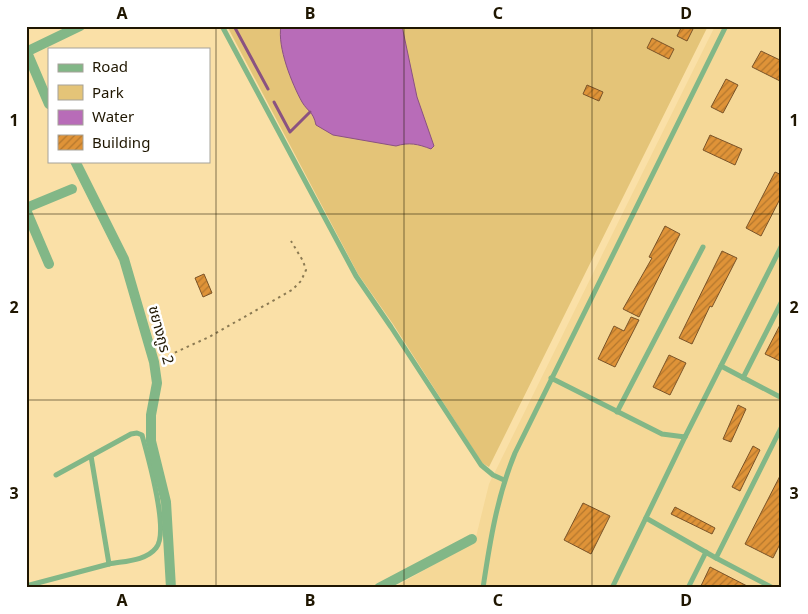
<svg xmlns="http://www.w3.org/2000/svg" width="808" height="614" font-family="'Noto Sans','Noto Sans Thai',sans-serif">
<defs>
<pattern id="building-hatch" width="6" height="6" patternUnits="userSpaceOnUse" patternTransform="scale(1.25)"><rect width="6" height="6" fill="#df9338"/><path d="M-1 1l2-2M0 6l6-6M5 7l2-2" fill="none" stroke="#b4772d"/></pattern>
</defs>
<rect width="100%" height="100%" fill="#fae0a7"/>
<polygon fill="#f5d897" points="715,26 782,26 782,588 393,588 475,541 489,484"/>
<polygon fill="#e4c478" points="227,26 708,26 489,467 482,463 393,324 358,274"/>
<path fill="#b86cb8" stroke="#8a5281" d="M281,26H402L417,97L434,146L431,149C418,144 409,142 396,146L333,135L316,125C313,111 308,112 302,102C292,84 277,47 281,26Z"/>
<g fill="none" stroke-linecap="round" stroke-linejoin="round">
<g stroke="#8a5281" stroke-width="3">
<polyline points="234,26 268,89"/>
<polyline points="274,102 290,132 310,112"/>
</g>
</g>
<g fill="url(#building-hatch)" stroke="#7a5328">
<polygon points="682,26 693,29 687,41 677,36"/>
<polygon points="652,38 674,49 669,59 647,48"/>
<polygon points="761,51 782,61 782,82 752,67"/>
<polygon points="726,79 738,85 723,113 711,107"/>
<polygon points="587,85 603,92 599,101 583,94"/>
<polygon points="710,135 742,149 735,165 703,150"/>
<polygon points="775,172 782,175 782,195 761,236 746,228"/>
<polygon points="665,226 680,234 639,317 623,309 652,258 649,257"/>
<polygon points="722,251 737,258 712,307 710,306 692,344 679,338"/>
<polygon points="204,274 212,293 203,297 195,278"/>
<polygon points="631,317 639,320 615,367 598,359 614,326 624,331"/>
<polygon points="782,321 782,362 765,354"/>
<polygon points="669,355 686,363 670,395 653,387"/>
<polygon points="738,405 746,409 731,442 723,439"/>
<polygon points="753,446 760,450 740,491 732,487"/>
<polygon points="782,472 782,540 773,558 745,544"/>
<polygon points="583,503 610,516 591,554 564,540"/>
<polygon points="675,507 715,528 712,534 671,514"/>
<polygon points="710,567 751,588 700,588"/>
</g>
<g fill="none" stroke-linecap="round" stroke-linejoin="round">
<polyline stroke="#8b7a53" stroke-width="2" stroke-dasharray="2.5 4" stroke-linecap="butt" points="163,358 209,337 292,290 301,281 306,270 303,261 291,241"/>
<g stroke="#82b787" stroke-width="5">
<polyline points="222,26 356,276 391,327 481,465 493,475 504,480"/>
<polyline points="721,366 782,398"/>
<polyline points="551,378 662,434 685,437 782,245"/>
<polyline points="743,378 782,301"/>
<polyline points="617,412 703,247"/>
<path d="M56,475L131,434L137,433L142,435C148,457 170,532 156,548C146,561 124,561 109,564"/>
<polyline points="646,518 716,558 773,588"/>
<polyline points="716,558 782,426"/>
<polyline points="26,586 109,564 91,456"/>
<path d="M483,588C490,541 497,497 515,453L726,26"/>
<polyline points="612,588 685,437"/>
<polyline points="688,588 706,552"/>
</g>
<g stroke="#82b787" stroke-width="10">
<polyline points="26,50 49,104"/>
<polyline points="26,52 80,26"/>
<polyline points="75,161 124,259 154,362 157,383 151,415 151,441 166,502 171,588"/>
<polyline points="26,208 72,189"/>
<polyline points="26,210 49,264"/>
<polyline points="379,588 472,539"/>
</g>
</g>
<path fill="none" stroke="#1f1601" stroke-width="1" stroke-opacity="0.55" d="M216,26V588M404,26V588M592,26V588M26,214H782M26,400H782"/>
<g text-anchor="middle" stroke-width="5" stroke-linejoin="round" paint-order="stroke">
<g font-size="15" fill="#1f1601" stroke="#fff">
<text transform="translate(161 335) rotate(75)" y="5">ชยางกูร 2</text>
</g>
</g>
<rect width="808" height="614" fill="none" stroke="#ffffff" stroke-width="55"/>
<rect x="48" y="48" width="162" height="115" fill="#ffffff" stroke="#a5a299"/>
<rect x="58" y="64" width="25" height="8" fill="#82b787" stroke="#a5a299"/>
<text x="92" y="72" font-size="15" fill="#1f1601">Road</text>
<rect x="58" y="85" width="25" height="15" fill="#e4c478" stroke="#a5a299"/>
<text x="92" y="98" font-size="15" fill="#1f1601">Park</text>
<rect x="58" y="110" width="25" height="15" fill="#b86cb8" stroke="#a5a299"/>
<text x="92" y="122" font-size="15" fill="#1f1601">Water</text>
<rect x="58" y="135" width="25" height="15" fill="url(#building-hatch)" stroke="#a5a299"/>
<text x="92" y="148" font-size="15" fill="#1f1601">Building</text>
<rect x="28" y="28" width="752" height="558" fill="none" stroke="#1f1601" stroke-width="2"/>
<g font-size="16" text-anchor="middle" font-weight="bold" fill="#1f1601">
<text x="122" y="19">A</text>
<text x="310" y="19">B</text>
<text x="498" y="19">C</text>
<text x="686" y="19">D</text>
<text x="14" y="126">1</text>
<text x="794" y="126">1</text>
<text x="14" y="313">2</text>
<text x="794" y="313">2</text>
<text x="14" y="499">3</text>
<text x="794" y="499">3</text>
<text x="122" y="606">A</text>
<text x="310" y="606">B</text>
<text x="498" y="606">C</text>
<text x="686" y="606">D</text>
</g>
</svg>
